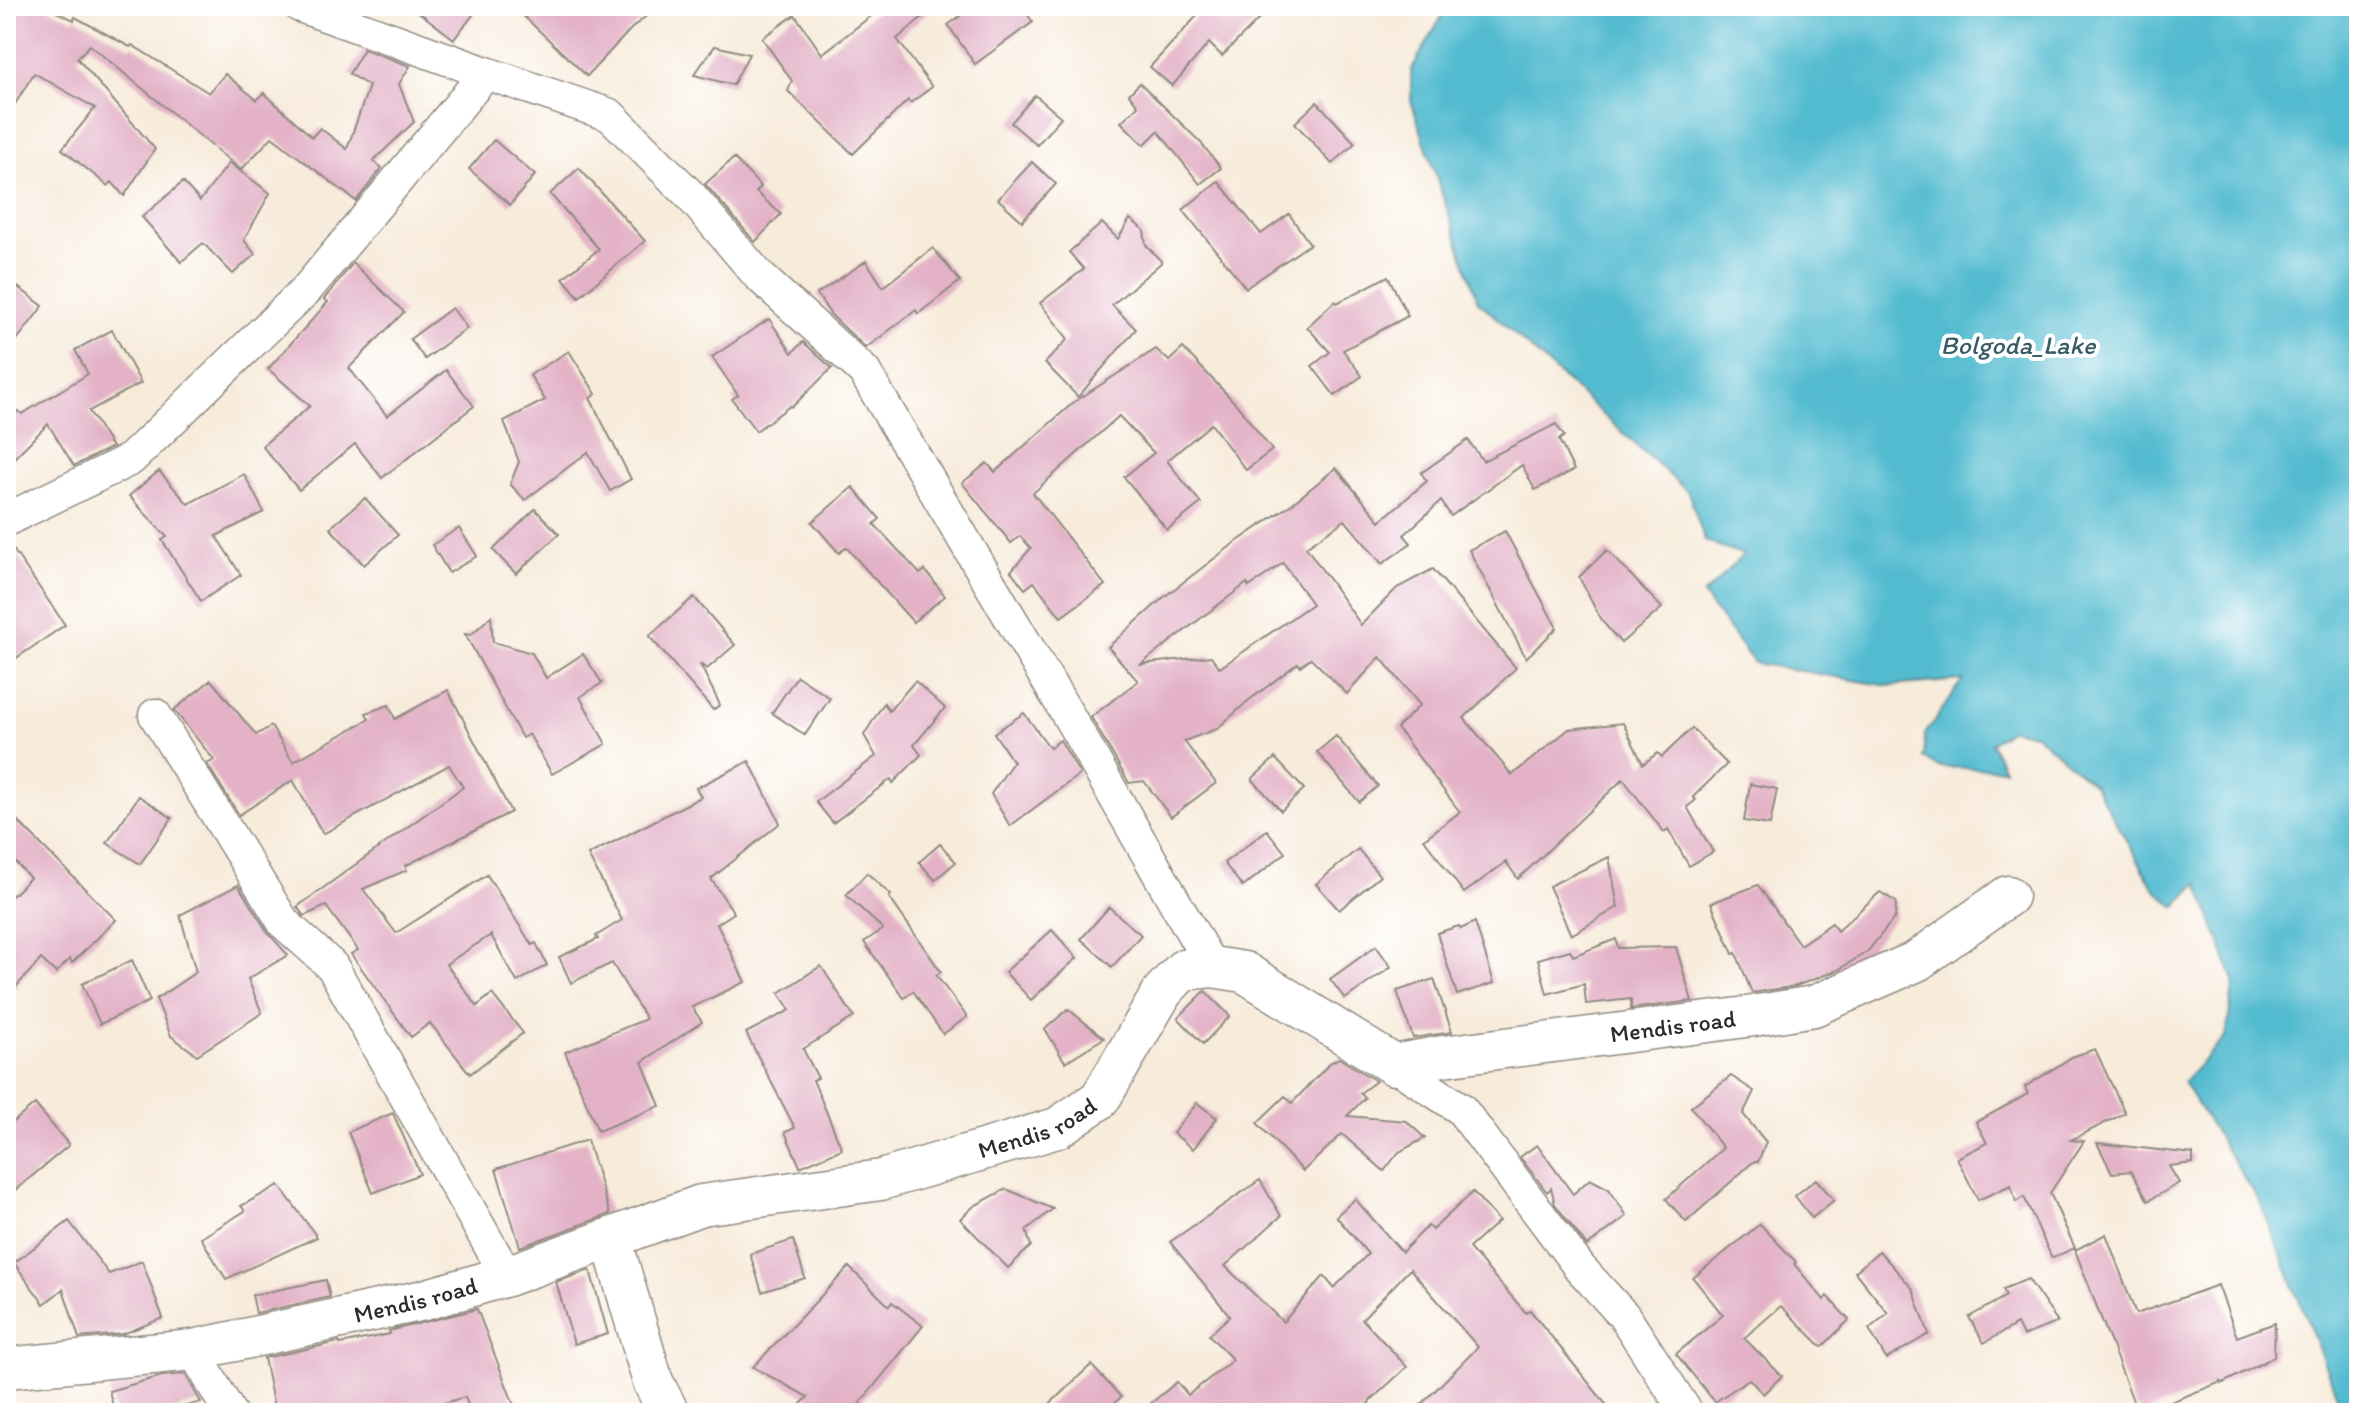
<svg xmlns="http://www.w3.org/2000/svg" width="2365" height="1419" font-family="Itim,sans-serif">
<rect width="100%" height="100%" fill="#fff"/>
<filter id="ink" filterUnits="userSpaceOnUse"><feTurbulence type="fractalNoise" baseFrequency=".0125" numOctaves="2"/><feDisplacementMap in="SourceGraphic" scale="16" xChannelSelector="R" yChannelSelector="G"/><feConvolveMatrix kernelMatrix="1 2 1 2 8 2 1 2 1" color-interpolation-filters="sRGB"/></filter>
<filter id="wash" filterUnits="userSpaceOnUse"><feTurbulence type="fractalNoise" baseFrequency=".006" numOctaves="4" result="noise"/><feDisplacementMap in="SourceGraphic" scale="32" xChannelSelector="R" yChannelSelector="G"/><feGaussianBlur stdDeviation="1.8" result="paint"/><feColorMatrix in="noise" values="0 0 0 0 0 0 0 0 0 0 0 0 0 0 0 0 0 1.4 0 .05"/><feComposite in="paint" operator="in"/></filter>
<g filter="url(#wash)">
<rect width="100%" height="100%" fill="#f7ebda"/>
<polygon fill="#53bbd0" stroke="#3f737e" stroke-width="2" points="1448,6 2359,6 2359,1413 2344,1413 2260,1202 2183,1082 2226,1037 2234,981 2198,883 2175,907 2154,888 2095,786 2035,734 2011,729 1991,743 2004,769 1938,767 1924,758 1925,734 1963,680 1888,686 1754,663 1703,595 1744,555 1705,541 1688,492 1478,301 1411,101 1411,70"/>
<g id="blocks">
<g fill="#e3b2c7" fill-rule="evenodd">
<polygon points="6,6 43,6 74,20 75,17 130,47 132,45 209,93 225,74 257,100 264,93 312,137 320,128 347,149 369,86 349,74 364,49 410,66 399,84 414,122 373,161 382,168 356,201 272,137 241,170 90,45 77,58 155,149 124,196 112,182 108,186 62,149 95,108 34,73 6,119"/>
<polygon points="411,6 480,6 454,39"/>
<polygon points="513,6 658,6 631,29 587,76"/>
<polygon points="884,6 935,6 897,39 932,87 910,103 908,100 853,154 788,91 792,81 762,38 795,15 822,54"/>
<polygon points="974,6 1021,6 1033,22 975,64 948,25"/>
<polygon points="1206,6 1272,6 1222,56 1209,43 1172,86 1150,67"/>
<polygon points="715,46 749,54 733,85 694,75"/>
<polygon points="1140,83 1201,143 1221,168 1200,184 1158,131 1144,145 1121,122 1138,106 1129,94"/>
<polygon points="1035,95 1061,117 1037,145 1011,123"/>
<polygon points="1317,102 1355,143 1332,164 1295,123"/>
<polygon points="494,140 535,175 510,205 469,169"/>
<polygon points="734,158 761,187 756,192 781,214 755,242 705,184"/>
<polygon points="1032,162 1056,184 1022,221 998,199"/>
<polygon points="229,163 270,193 244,240 255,254 233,274 203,243 181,262 142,217 183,182 200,201"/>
<polygon points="579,168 645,241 579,297 563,278 599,249 550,194"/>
<polygon points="1218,181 1261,234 1289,214 1310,244 1246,288 1183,210"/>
<polygon points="1130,219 1144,230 1146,245 1162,262 1112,305 1136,329 1078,397 1045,363 1068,339 1040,303 1084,269 1069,252 1102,223 1118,239"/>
<polygon points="933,248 960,281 918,314 916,310 866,348 831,315 817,294 866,261 883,287"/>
<polygon points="353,263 404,312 349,368 387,416 446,370 474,406 382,478 355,444 299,490 262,446 310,406 268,369 328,302 324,299"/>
<polygon points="1388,276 1408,316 1343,350 1362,376 1335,396 1312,366 1330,352 1307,327 1335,301 1337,303"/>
<polygon points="6,278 43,306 6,354"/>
<polygon points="452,308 467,328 425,359 410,339"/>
<polygon points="769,319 792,353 803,342 832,368 792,407 790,406 756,431 732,399 738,395 712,357"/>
<polygon points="112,330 141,383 89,411 112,447 74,466 48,424 6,466 6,423 18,411 22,414 88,374 75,350"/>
<polygon points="1183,348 1236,404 1272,450 1246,470 1211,424 1167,461 1201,503 1167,530 1124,477 1154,453 1119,416 1033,493 1105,585 1061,617 1034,582 1025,589 1011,571 1031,548 1020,536 1011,543 962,483 987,463 995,472 1074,402 1156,349 1169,361"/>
<polygon points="569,351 596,394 590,398 631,479 610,491 588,452 525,500 510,484 519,462 504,421 545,400 530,375"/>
<path d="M1556,424L1564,436L1559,440L1574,470L1535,490L1522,465L1451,516L1441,501L1404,535L1411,543L1382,564L1345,520L1306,547L1361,625L1397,588L1433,569L1516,668L1464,718L1512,775L1569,729L1623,723L1643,764L1658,753L1662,757L1692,728L1727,764L1693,797L1696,800L1687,807L1713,852L1689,866L1668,829L1664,832L1623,779L1518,879L1506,862L1464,893L1424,839L1460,812L1397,728L1420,705L1380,657L1347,694L1311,658L1300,666L1298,663L1248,701L1217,729L1184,741L1216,783L1171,817L1144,781L1129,783L1091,717L1138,681L1108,647L1164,597L1232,545L1293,503L1336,468L1380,521L1427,481L1421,473L1468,440L1483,461ZM1283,563L1312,604L1220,668L1211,656L1141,664L1247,583L1249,587Z"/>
<polygon points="159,471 188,504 244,474 264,512 216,536 241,575 201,601 162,540 167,537 129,496"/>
<polygon points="853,487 880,519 874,524 920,574 925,570 945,596 913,622 846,547 839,553 812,522"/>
<polygon points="365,498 398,535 364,565 330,528"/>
<polygon points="535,509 559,534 516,574 493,550"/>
<polygon points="459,528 477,556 449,573 432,545"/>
<polygon points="1505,531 1557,628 1526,658 1469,550"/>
<polygon points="6,539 65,625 6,665"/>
<polygon points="1607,550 1662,608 1621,643 1601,620 1579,577"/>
<polygon points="694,597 735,645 707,669 700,664 720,705 713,710 649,636"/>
<polygon points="491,616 493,642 532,653 546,678 583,654 602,683 580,697 606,744 552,774 529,734 522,738 465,634 471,635"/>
<polygon points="797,676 830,698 805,735 772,713"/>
<polygon points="211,680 256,735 271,726 293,762 369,719 366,713 389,705 395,719 448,690 511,812 405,866 407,870 363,889 396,933 487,875 532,945 536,943 547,965 517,982 491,935 446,964 477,1006 492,994 523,1033 470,1074 430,1023 411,1037 351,954 358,950 326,906 304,916 297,907 463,787 449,765 323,834 293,780 239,815 207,764 214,760 174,710"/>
<polygon points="915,681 945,708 914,745 921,755 893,783 891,779 833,823 816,802 876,756 864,735 884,703 889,711"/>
<polygon points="1024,713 1050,748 1060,740 1080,774 1010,826 991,794 1013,762 994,733"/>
<polygon points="1336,736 1378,786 1359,802 1317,752"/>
<polygon points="1275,758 1304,789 1281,811 1252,779"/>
<polygon points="749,761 780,823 711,879 734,913 717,924 745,982 692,1007 702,1022 642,1062 660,1106 598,1131 565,1052 646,1019 612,963 571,983 559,957 598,939 596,936 622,920 588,855 701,797 696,788"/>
<polygon points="1750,784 1777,789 1770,825 1744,821"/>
<polygon points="139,796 172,818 140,864 107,843"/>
<polygon points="6,809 116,920 72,963 70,959 56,973 41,959 6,998 6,902 30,878 6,852"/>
<polygon points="1267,830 1285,853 1243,887 1224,863"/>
<polygon points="940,844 956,862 935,880 919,862"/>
<polygon points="1358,849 1380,876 1339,910 1316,884"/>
<polygon points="1609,857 1618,907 1571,935 1549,886"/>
<polygon points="867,873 891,895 889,897 941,972 936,975 967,1017 943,1034 913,991 904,998 864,942 883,929 846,895"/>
<polygon points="238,885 268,933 288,955 248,979 262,1013 197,1055 171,1036 156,999 196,972 180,915"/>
<polygon points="1758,885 1800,945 1832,923 1837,931 1880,892 1896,902 1895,917 1868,951 1838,970 1796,986 1752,993 1736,953 1733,954 1711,903"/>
<polygon points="1109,907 1141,935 1112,967 1081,939"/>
<polygon points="1475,922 1494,983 1457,995 1437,933 1459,926 1461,929"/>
<polygon points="1052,930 1077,958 1031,1000 1005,972"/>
<polygon points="1616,939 1618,948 1676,947 1692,1001 1631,1009 1631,999 1586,1004 1584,984 1547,994 1538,959 1570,950 1573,956"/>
<polygon points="1376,946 1391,967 1345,999 1330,979"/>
<polygon points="132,960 150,1001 100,1024 82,984"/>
<polygon points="821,966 854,1017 803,1049 818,1078 813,1080 842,1149 800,1167 785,1132 795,1128 746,1033 790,1010 779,993"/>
<polygon points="1434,979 1452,1032 1413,1038 1397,991"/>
<polygon points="1205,991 1230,1016 1203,1044 1178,1018"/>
<polygon points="1068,1009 1104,1038 1065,1062 1045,1029"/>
<polygon points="2095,1049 2125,1113 2071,1140 2084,1141 2050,1193 2075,1248 2052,1258 2024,1197 2016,1202 2011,1185 1978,1200 1957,1158 1987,1143 1976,1122 2028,1094 2025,1087 2072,1057"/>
<polygon points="1339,1058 1376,1081 1360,1093 1365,1098 1347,1116 1406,1121 1425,1138 1399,1152 1384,1171 1342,1134 1303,1171 1257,1123 1285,1096 1292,1103 1330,1063"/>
<polygon points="1731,1076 1754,1091 1743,1114 1766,1142 1758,1162 1753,1162 1686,1222 1666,1199 1723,1148 1691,1107"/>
<polygon points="1197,1103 1217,1118 1193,1149 1173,1133"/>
<polygon points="35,1104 69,1145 6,1198 6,1128"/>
<polygon points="393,1113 420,1174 373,1193 348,1132"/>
<polygon points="587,1140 610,1214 520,1247 496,1169"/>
<polygon points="2097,1143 2193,1154 2193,1163 2169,1166 2179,1183 2148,1201 2131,1171 2112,1173"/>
<polygon points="1537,1145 1573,1194 1590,1179 1609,1189 1627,1216 1587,1246 1555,1204 1551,1188 1547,1192 1520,1157"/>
<polygon points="1816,1179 1834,1200 1812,1218 1795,1196"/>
<polygon points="1260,1180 1281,1216 1225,1266 1283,1322 1324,1276 1334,1288 1368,1254 1336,1216 1355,1199 1402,1252 1428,1226 1432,1230 1473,1192 1499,1221 1469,1248 1526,1313 1530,1310 1613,1413 1413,1413 1478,1347 1410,1269 1362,1319 1407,1367 1371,1400 1362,1413 1139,1413 1177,1382 1188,1395 1233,1360 1209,1335 1230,1316 1170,1242"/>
<polygon points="279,1185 317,1237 226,1279 201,1238 245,1211 241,1206"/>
<polygon points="1006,1189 1053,1209 1026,1230 1031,1246 1008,1268 960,1219 974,1206"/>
<polygon points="69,1221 109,1274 142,1261 163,1318 123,1334 79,1338 63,1289 44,1304 14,1263"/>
<polygon points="1760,1224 1796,1262 1794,1264 1824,1300 1827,1296 1849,1320 1822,1347 1781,1306 1744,1338 1782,1376 1763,1394 1749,1379 1715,1402 1676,1354 1723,1315 1693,1278"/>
<polygon points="2106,1234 2136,1314 2218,1285 2237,1337 2275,1323 2274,1357 2221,1384 2221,1382 2143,1413 2135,1406 2075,1250"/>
<polygon points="793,1240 805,1278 762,1292 750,1254"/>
<polygon points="1879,1251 1913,1289 1929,1334 1886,1359 1869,1329 1888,1313 1855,1272"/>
<polygon points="849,1267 889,1306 892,1302 923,1326 852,1413 792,1413 808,1397 753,1367"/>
<polygon points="590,1270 608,1334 574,1344 556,1282"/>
<polygon points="2028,1279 2058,1322 2023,1336 2017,1324 1984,1343 1969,1317 2006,1296 2003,1289"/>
<polygon points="326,1280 330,1297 256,1313 252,1295"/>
<polygon points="477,1309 517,1413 471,1413 465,1397 427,1408 425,1402 379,1413 275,1413 264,1358 339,1342 340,1344 390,1334 389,1331"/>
<polygon points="1091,1365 1121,1397 1104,1413 1040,1413"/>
<polygon points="185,1374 201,1402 161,1413 115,1413 109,1391 162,1376"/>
</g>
</g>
</g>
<g filter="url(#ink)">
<use href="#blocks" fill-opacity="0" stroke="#918b82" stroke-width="2"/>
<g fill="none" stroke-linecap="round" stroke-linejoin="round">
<defs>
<g id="minor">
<polyline points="300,6 486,73"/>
<polyline points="6,520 131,459 307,289 486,73 610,115 690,195 759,276 864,371 1072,722 1212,967"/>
<polyline points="155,715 284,923 332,966 507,1276"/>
<polyline points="1394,1065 1461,1109 1580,1268 1624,1316 1687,1413"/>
<polyline points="193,1350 230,1413"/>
</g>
<g id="tertiary">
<polyline points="611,1238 653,1382 669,1413"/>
<path id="s1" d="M6,1368L193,1350L424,1300L507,1276L701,1205L881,1180L1057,1128L1100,1099L1163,991L1183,970L1212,967L1244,972L1394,1065L1443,1056L1747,1017L1814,1006L1917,961L2008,896"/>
</g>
</defs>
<use href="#minor" stroke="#918b82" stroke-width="35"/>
<use href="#tertiary" stroke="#918b82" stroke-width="43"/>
<use href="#minor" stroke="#fff" stroke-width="32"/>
<use href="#tertiary" stroke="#fff" stroke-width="40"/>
</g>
</g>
<g text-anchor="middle" stroke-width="8" stroke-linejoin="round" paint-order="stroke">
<g font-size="24" fill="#2b2b2b" stroke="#fff">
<text dy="8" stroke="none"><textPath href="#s1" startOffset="1808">Mendis road</textPath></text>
<text dy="8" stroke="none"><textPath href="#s1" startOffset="1064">Mendis road</textPath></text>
<text dy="8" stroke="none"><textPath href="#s1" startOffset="416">Mendis road</textPath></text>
</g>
<g font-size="26" font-style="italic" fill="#395d65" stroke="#fff">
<text x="2018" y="354">Bolgoda_Lake</text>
</g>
</g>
<rect width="2365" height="1419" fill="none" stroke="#fff" stroke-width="32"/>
</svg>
